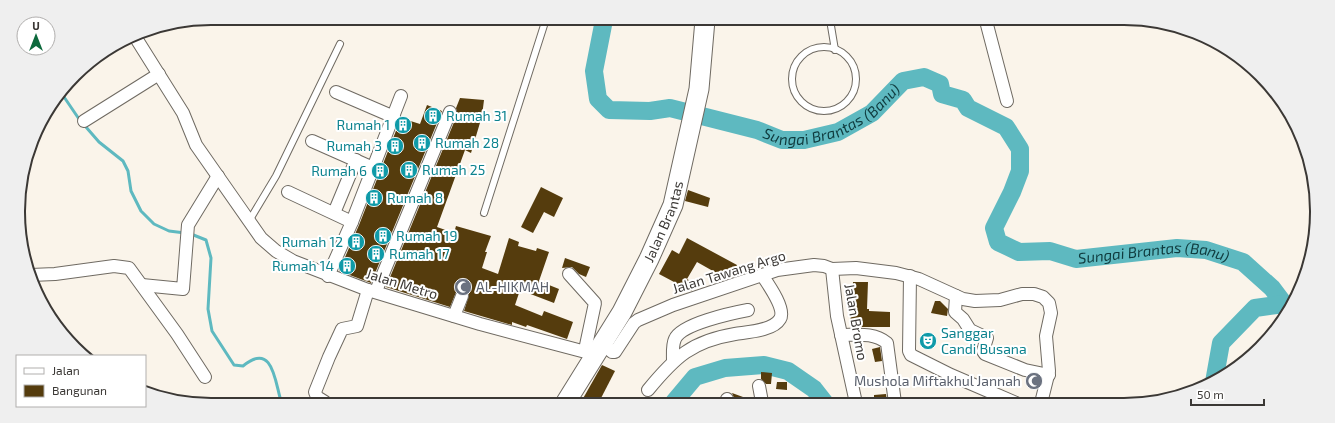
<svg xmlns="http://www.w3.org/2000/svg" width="1335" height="423" font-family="'Exo 2',sans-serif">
<rect width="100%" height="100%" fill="#faf4ea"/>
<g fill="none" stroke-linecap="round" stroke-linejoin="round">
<g stroke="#5eb9c0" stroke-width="3">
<polyline points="62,94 79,119 99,142 123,161 128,171 131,191 141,211 154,224 169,231 185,233"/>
<path d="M191,234L206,240L211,258L208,309L212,331L234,365L243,366C273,341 275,382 281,401"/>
</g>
<g stroke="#5eb9c0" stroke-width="18">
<path id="s1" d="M604,20L594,71L598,99L609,110L650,111L670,108L757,130L782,140H804L838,132L872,113L903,81L924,77L940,84L942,94L963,100L968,108L1006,127L1020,149V171L1012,192L994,228L998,242L1019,252L1050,251L1076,259L1177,248L1206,250L1243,262L1272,288L1284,304"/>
<polyline points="1214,382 1221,343 1255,308 1284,304 1292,307"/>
<polyline points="674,402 695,377 725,368 764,365 788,371 814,389 825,403"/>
</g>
</g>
<g fill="#553c0d">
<polygon points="460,98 484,100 482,116 471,153 465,150 437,227 454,233 456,226 491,236 485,252 487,252 482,268 498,274 509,238 519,242 518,246 536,251 537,248 549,252 539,281 559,289 554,303 520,290 515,305 542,316 544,311 573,322 567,339 527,325 526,327 512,322 512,325 464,311 469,295 464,289 457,290 450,307 386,287 457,115 456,108"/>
<polygon points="427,105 442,111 371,283 339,271 359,225 401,118 420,124"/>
<polygon points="541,187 563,198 554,217 544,212 533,233 521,227"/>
<polygon points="688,190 710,198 708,207 685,201"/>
<polygon points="687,238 737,265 730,278 727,279 697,262 687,279 697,285 691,291 659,274 672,250 679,254"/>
<polygon points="565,258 590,267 586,277 579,274 572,267 562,268"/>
<polygon points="853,282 868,282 867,309 869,309 869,311 890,312 890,327 850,327"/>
<polygon points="935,301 940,301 948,309 947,316 931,313"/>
<polygon points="925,334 936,340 931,349 920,343"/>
<polygon points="880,347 882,361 875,362 872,349"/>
<polygon points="602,365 615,371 599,402 581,402"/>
<polygon points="761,372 772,373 771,384 766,384 761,379"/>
<polygon points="777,382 787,382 787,390 776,389"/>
<polygon points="732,393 754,401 754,402 734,402 734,398"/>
<polygon points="886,394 887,402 874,402 874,395"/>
</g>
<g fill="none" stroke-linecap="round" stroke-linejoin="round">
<defs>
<g id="service">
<polyline points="830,20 835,50"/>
<circle cx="824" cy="79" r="32"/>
<polyline points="484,213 546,19"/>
<polyline points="249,221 276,176 340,44"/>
</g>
<g id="minor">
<polyline points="986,21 1007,101"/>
<polyline points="134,35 183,113 196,145 261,238 276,251 293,261 368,290 480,324 597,355"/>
<polyline points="336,92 394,117"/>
<polyline points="84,121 159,74"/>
<polyline points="312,141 373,168"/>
<polyline points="288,192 352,222"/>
<polyline points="334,213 356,160"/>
<polyline points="832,269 837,316 856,403"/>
<polyline points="569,274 595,303 585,350"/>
<polyline points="31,275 55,274 114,266 129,268 177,334 205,377"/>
<polyline points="328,276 352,222 401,96"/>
<polyline points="910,276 909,351 911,355 951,375 1016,403"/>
<polyline points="142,285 183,289 188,225 218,176"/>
<polyline points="376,291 450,112"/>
<polyline points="956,296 955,312 963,319 970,330 987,338 983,351 985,354 1025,370 1049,375"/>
<polyline points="454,316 462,296"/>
<path d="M841,335C857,335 874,332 887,343L895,403"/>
<polyline points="603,344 612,352 615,352 634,323 638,320 673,305 777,270 814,265 824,266 832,269 856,268 896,273 919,279 963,299 975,301 1000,300 1022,294 1034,294 1043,297 1049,303 1051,313 1046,336 1049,371 1041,403"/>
<path d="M673,361C673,354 672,345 675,339C681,324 732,313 748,310"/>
<polyline points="759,386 762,402"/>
<path d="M648,390C675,357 692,341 735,334C747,332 773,331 780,319C786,309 768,284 762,275"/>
<polyline points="325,402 317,397 315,392 329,357 342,329 357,326 368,290"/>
<polyline points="726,402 727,399"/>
</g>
<g id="primary">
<path id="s2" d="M566,402L622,312L649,259L673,205L699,89L705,20"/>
</g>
</defs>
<use href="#service" stroke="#6f6a62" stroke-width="8"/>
<use href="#minor" stroke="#6f6a62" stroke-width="14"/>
<use href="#primary" stroke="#6f6a62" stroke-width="21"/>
<use href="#service" stroke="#fff" stroke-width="6"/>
<use href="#minor" stroke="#fff" stroke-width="12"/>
<use href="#primary" stroke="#fff" stroke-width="19"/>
</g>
<defs>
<symbol id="building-disc" viewBox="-11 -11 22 22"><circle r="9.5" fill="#0f9aa8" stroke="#fff"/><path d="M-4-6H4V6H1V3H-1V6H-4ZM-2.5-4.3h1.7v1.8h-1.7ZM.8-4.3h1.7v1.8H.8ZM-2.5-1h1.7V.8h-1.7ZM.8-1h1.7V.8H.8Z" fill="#fff"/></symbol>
<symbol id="mosque-disc" viewBox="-11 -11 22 22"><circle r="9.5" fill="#6b7280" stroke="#fff"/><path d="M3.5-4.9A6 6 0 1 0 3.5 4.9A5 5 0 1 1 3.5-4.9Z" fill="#fff"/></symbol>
<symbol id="theatre-disc" viewBox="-11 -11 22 22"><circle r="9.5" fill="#0f9aa8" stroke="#fff"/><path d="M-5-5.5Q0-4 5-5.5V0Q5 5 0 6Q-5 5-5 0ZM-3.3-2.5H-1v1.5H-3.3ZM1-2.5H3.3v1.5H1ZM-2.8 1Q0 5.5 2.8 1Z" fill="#fff"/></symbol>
</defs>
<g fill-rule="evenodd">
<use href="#building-disc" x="423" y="106" width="20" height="20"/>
<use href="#building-disc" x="393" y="115" width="20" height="20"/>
<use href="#building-disc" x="412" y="133" width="20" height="20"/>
<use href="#building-disc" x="385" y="136" width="20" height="20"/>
<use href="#building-disc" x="399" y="160" width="20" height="20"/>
<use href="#building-disc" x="370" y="161" width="20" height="20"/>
<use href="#building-disc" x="364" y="188" width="20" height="20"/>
<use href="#building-disc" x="373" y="226" width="20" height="20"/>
<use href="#building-disc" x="346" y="232" width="20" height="20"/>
<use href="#building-disc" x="366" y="244" width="20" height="20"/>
<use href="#building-disc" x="337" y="256" width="20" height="20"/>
<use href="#mosque-disc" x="453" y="277" width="20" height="20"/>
<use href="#theatre-disc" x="918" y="331" width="20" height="20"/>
<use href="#mosque-disc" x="1024" y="371" width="20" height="20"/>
</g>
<g text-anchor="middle" stroke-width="4" stroke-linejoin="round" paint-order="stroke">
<g font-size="14" fill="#0d838f" stroke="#fff" text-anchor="start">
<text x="446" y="121">Rumah 31</text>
<text x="390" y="130" text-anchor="end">Rumah 1</text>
<text x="435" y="148">Rumah 28</text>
<text x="382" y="151" text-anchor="end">Rumah 3</text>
<text x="422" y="175">Rumah 25</text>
<text x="367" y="176" text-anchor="end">Rumah 6</text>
<text x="387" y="203">Rumah 8</text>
<text x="396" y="241">Rumah 19</text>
<text x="343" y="247" text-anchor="end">Rumah 12</text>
<text x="389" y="259">Rumah 17</text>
<text x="334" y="271" text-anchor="end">Rumah 14</text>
<text x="941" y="338">Sanggar<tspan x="941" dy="16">Candi Busana</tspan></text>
</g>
<g font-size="14" fill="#3b3835" stroke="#fff">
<text dy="5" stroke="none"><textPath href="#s2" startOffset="206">Jalan Brantas</textPath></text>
<text transform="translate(729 272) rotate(-17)" y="5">Jalan Tawang Argo</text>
<text transform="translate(402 284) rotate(17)" y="5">Jalan Metro</text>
<text transform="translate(856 322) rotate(80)" y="5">Jalan Bromo</text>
</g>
<g font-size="14" fill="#5b616d" stroke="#fff" text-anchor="start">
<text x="476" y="292">AL-HIKMAH</text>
<text x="1021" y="386" text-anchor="end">Mushola Miftakhul Jannah</text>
</g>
<g font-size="15" font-style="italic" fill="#0f3b3e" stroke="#fff">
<text dy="5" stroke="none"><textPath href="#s1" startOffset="330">Sungai Brantas (Banu)</textPath></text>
<text dy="5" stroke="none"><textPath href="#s1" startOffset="822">Sungai Brantas (Banu)</textPath></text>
</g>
</g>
<path d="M0 0H1335V423H0ZM211 25H1124A186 186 0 0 1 1310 211V212A186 186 0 0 1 1124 398H211A186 186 0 0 1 25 212V211A186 186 0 0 1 211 25Z" fill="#efefef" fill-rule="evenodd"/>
<path fill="none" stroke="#3b3835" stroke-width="2" d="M211 25H1124A186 186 0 0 1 1310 211V212A186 186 0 0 1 1124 398H211A186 186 0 0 1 25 212V211A186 186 0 0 1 211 25Z"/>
<rect x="16" y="355" width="130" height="52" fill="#ffffff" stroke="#b1afae"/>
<rect x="24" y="368" width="20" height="6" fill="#ffffff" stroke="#b1afae"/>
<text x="52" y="375" font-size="12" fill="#3b3835">Jalan</text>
<rect x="24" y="385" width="20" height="12" fill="#553c0d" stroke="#b1afae"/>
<text x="52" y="395" font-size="12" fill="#3b3835">Bangunan</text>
<g transform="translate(36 36)"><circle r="19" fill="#ffffff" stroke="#b1afae"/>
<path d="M0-3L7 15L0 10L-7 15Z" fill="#0d693c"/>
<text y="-6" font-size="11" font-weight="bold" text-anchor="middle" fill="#3b3835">U</text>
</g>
<path d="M1191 399v6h73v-6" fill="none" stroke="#3b3835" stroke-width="2"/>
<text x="1197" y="399" font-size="12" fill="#3b3835" stroke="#ffffff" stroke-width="3" paint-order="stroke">50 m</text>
</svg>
